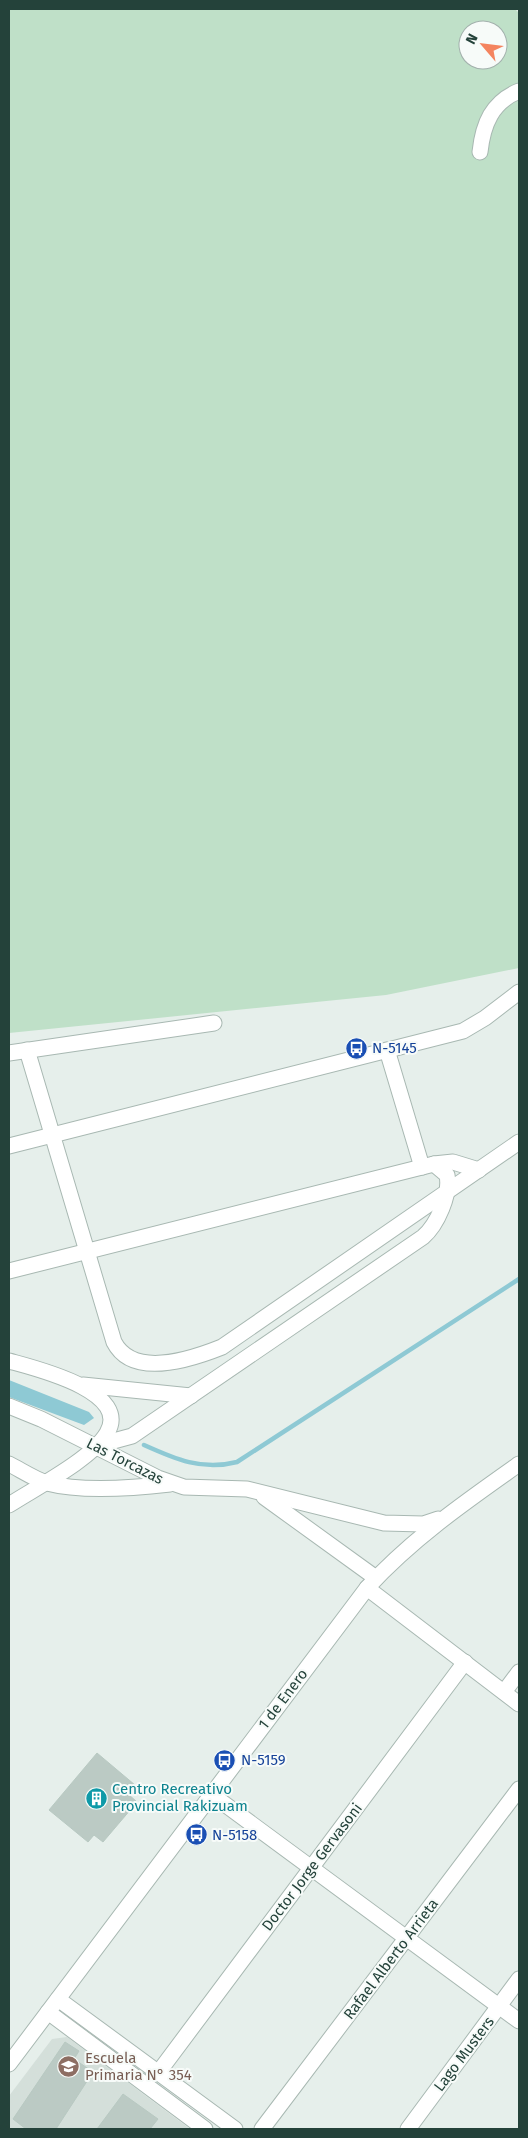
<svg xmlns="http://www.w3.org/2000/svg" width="528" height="2138" font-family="'Fira Sans',sans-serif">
<rect width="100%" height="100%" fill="#e6efeb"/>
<polygon fill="#d4dfda" points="67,2037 190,2129 9,2129 9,2096 52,2039"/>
<path fill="#bfe0c8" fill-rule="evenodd" d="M9,9H515L519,13V968L386,995L9,1033ZM468,30H498V60H468Z"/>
<polygon fill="#8ec9d4" points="9,1380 89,1412 94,1418 84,1425 9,1397"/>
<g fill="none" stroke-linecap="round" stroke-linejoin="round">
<path stroke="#8ec9d4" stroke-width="4.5" d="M144,1445C175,1459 202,1471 237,1462L519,1279"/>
</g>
<g fill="#bbcac4" stroke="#b8c9c2">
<polygon points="97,1753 135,1785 128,1794 137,1802 103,1842 94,1835 88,1842 49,1810"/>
<polygon points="65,2042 79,2051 74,2059 93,2072 56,2129 26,2129 13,2119"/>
<polygon points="123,2094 158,2119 150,2129 97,2129"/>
</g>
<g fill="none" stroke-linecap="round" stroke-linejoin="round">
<defs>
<g id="minor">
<path d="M480,152C483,124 492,102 519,91"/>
<path d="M27,1050L114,1342C133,1379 192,1359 222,1347L519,1142"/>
<polyline points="387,1050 422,1167"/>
<polyline points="9,1053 214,1023"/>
<polyline points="9,1146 463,1031 485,1018 519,992"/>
<polyline points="9,1271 434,1164 453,1162 479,1170"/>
<path d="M9,1361C34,1368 132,1391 107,1433C92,1459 35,1488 9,1505"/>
<polyline points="83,1385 191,1396"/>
<polyline points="9,1406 41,1419 158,1478 184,1487 247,1489 384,1523 423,1524 438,1519"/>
<path d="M95,1446L132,1436L423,1237C437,1225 451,1194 447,1175L434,1164"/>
<path d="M9,1464C21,1470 34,1479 47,1483C81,1492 135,1488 170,1484"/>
<polyline points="264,1497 376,1578"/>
<polyline points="367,1588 519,1704"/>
<polyline points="504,1692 519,1672"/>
<polyline points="211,1794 519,2021"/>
<polyline points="58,1999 235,2129"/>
<polyline points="48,2012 205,2129"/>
<path d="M9,2064L367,1588C412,1539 465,1502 519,1464"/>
<polyline points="158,2073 465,1662"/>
<polyline points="262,2129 519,1789"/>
<polyline points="408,2129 519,1979"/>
</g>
</defs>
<use href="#minor" stroke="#a8b8b2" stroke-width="17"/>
<use href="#minor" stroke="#fff" stroke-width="15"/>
</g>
<defs>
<symbol id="bus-disc" viewBox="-11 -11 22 22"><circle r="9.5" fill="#1a4fb4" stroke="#f7fbf9"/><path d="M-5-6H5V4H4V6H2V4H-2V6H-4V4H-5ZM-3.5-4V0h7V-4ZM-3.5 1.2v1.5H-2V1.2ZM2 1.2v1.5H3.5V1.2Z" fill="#fff"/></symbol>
<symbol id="building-disc" viewBox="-11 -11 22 22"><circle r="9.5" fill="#0f9aa8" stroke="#f7fbf9"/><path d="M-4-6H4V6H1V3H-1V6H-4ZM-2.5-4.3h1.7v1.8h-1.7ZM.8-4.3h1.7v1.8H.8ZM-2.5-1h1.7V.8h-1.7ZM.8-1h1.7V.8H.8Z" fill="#fff"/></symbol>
<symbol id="school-disc" viewBox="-11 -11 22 22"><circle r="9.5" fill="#8d6e63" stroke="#f7fbf9"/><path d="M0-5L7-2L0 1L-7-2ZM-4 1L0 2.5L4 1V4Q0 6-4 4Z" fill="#fff"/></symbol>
</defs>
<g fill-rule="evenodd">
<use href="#bus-disc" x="344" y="1036" width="25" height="25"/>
<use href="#bus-disc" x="212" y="1748" width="25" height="25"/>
<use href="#building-disc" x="84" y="1786" width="25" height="25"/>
<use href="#bus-disc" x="184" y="1822" width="25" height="25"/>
<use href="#school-disc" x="56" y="2054" width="25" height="25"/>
</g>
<g text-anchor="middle" stroke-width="4" stroke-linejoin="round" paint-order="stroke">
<g font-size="15" fill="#164399" stroke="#f7fbf9" text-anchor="start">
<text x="372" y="1053">N-5145</text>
<text x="241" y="1765">N-5159</text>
<text x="212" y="1840">N-5158</text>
</g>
<g font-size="15" fill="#24423a" stroke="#f7fbf9">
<text transform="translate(125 1461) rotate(27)" y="5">Las Torcazas</text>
<text transform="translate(283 1699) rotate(-53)" y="5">1 de Enero</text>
<text transform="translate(312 1867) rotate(-53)" y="5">Doctor Jorge Gervasoni</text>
<text transform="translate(391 1959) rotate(-53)" y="5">Rafael Alberto Arrieta</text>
<text transform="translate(464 2054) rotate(-53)" y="5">Lago Musters</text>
</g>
<g font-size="15" fill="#0d838f" stroke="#f7fbf9" text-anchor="start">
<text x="112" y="1794">Centro Recreativo<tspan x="112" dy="17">Provincial Rakizuam</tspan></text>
</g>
<g font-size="15" fill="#785e54" stroke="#f7fbf9" text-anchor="start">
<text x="85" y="2063">Escuela<tspan x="85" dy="17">Primaria N° 354</tspan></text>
</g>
</g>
<rect width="528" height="2138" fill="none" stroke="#24423a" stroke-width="20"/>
<g transform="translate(483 45) rotate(298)"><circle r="24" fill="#f7fbf9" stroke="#a3b1ad"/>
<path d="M0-4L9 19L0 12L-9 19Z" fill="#f4845f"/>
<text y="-8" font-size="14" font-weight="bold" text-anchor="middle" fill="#24423a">N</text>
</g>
</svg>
